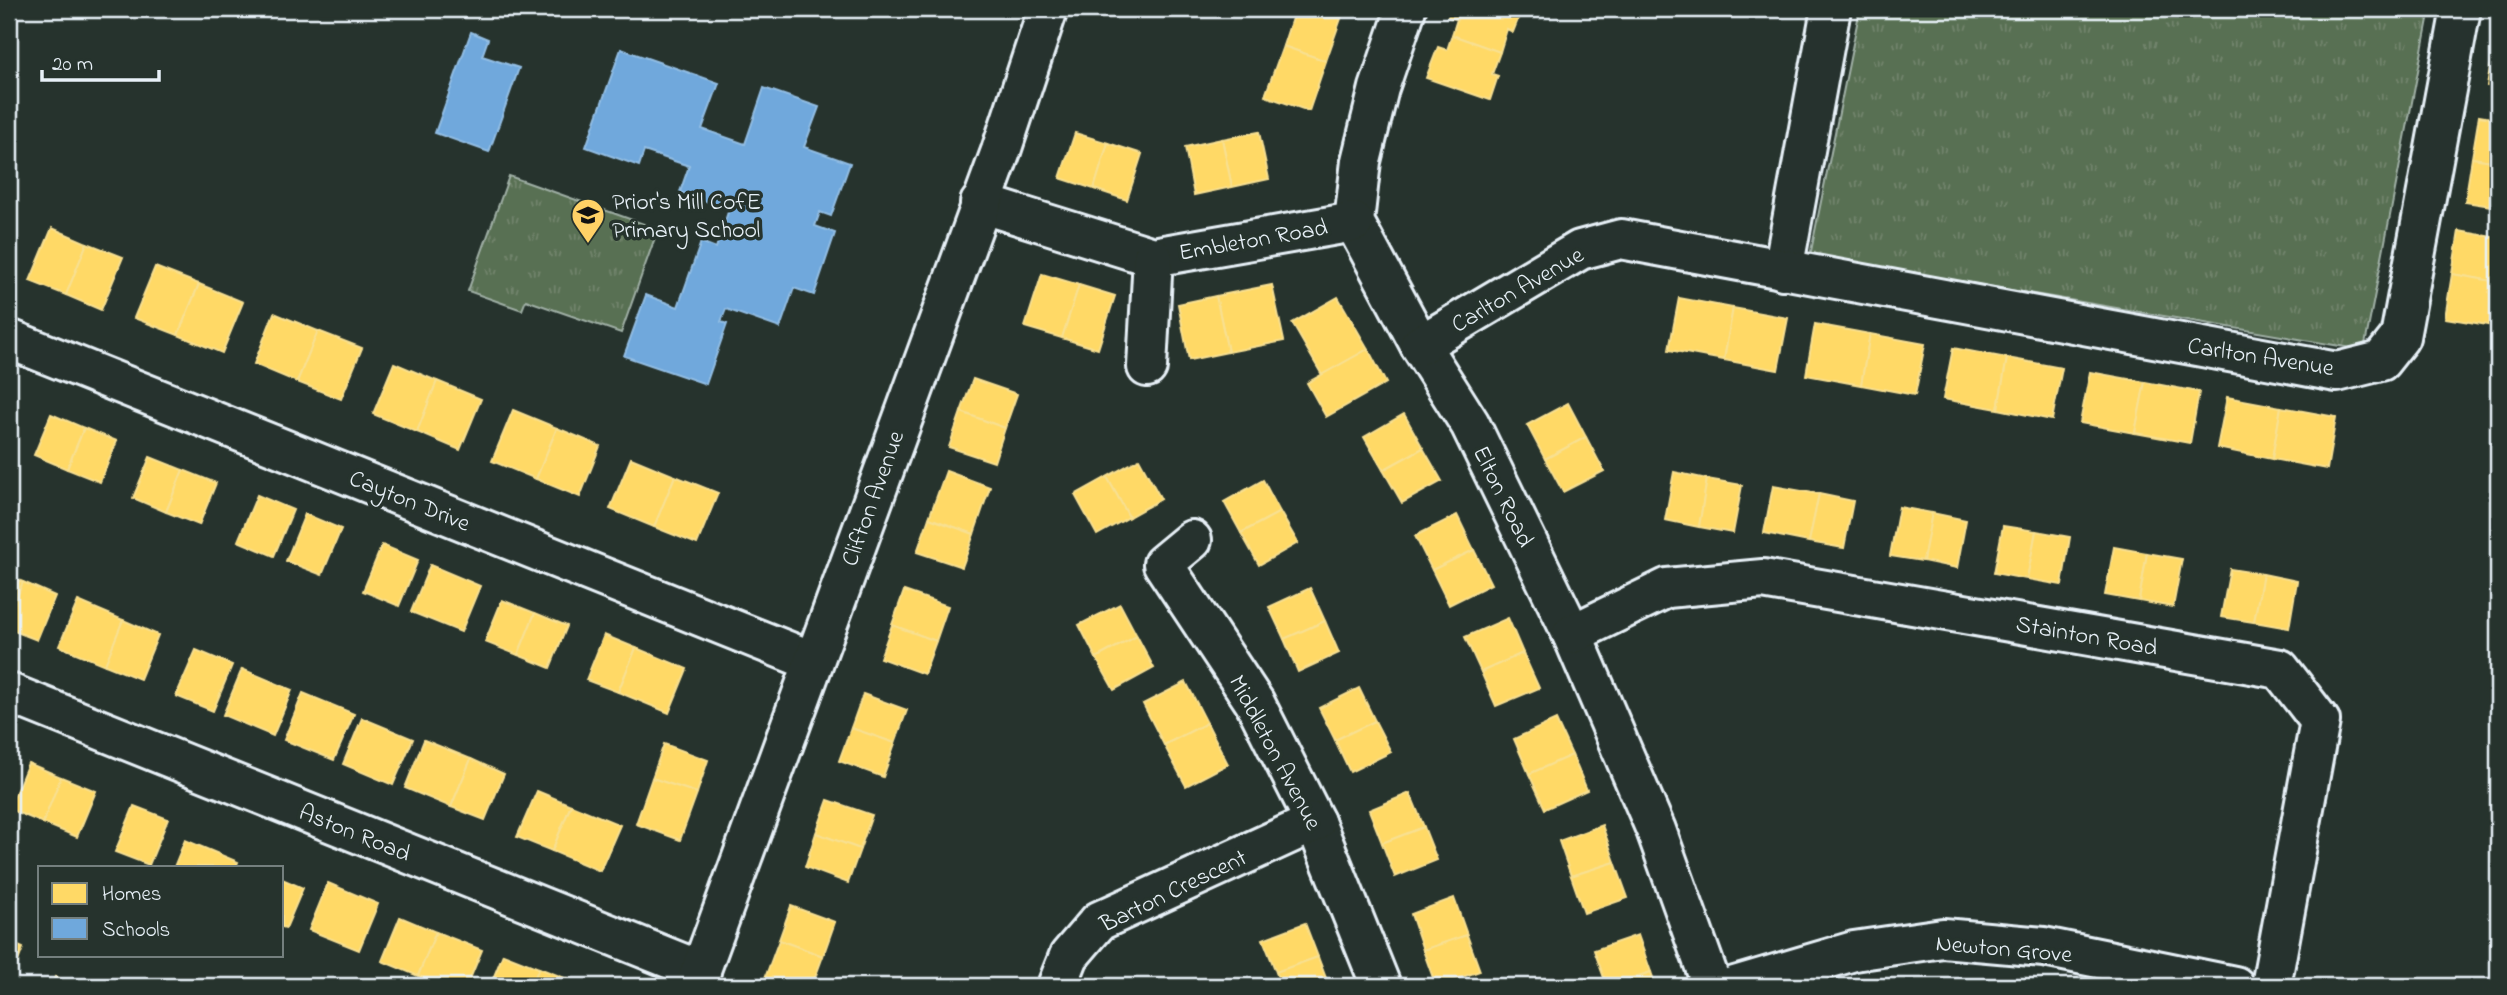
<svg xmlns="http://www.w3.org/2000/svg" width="2507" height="995" font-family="'Indie Flower',sans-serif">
<defs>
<pattern id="park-tufts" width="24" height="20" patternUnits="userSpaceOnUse" patternTransform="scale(1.75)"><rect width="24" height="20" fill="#596f53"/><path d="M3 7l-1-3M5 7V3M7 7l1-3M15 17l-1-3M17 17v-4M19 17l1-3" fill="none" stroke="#71846c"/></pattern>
</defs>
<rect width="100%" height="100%" fill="#26332d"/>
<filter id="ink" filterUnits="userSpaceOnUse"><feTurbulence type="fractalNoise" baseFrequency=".0143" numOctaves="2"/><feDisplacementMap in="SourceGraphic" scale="14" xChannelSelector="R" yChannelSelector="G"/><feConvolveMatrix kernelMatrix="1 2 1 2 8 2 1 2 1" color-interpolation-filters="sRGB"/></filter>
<g filter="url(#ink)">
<g fill="url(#park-tufts)" stroke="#a0b0a6" stroke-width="2">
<polygon points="1860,9 2430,9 2364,350 1810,256"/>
<polygon points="509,176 658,229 621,333 526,300 522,310 468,291"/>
</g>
<g fill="#ffd966" stroke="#f8e092" stroke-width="2">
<polygon points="1295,9 1344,10 1326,61 1283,46"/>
<polygon points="1451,9 1522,9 1513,32 1507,29 1500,52 1452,35 1457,19 1448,17"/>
<polygon points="1452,35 1500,52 1492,74 1498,76 1490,100 1426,78 1438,47 1447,50"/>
<polygon points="2495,42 2498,43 2498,88 2487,86"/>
<polygon points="1283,46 1326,61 1309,111 1265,96"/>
<polygon points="2479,116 2498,119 2498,162 2472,158"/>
<polygon points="1259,132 1269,179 1232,187 1222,139"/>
<polygon points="1075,133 1108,143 1094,189 1060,178"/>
<polygon points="1222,139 1232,187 1194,195 1185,147"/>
<polygon points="1108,143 1142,154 1127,200 1094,189"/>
<polygon points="2472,158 2498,162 2498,207 2465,202"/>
<polygon points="52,228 87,243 66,295 30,281"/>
<polygon points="2459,231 2498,238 2498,282 2452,274"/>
<polygon points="87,243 123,257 101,310 66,295"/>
<polygon points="155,267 199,284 178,335 134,318"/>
<polygon points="1042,274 1079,285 1062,338 1025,327"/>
<polygon points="2452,274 2498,282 2494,326 2445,318"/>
<polygon points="199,284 243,302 222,353 178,335"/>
<polygon points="1079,285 1115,296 1098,349 1062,338"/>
<polygon points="1272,285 1284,341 1228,352 1216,296"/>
<polygon points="1216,296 1228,352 1189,360 1178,304"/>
<polygon points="1338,297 1368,349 1322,375 1292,323"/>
<polygon points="1679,298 1733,308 1724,360 1669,350"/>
<polygon points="1733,308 1788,318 1778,370 1724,360"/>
<polygon points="274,313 318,331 297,382 254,364"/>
<polygon points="1815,324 1870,334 1861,385 1806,375"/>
<polygon points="318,331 362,348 341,399 297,382"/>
<polygon points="1870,334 1925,344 1915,395 1861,385"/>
<polygon points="1953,348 2007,358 1998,409 1943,399"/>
<polygon points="1368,349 1386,383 1326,417 1307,383"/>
<polygon points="2007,358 2062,368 2052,420 1998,409"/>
<polygon points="394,363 437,381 417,432 373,414"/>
<polygon points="2090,372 2145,382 2135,433 2080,423"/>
<polygon points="973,379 1017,394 1005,428 961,412"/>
<polygon points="437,381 481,399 460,450 417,432"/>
<polygon points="2145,382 2199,392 2190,443 2135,433"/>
<polygon points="2227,397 2281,407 2272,459 2217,448"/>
<polygon points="1568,403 1586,437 1545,459 1527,425"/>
<polygon points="2281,407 2336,417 2327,469 2272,459"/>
<polygon points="513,410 557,428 536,479 492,461"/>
<polygon points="961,412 1005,428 994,462 949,447"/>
<polygon points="51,414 84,428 67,469 34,455"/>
<polygon points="1404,414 1423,448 1383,470 1364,437"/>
<polygon points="84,428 117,441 100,482 67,469"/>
<polygon points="557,428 600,446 580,497 536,479"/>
<polygon points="1586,437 1604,471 1563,492 1545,459"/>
<polygon points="1423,448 1442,481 1402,503 1383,470"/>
<polygon points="150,457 183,470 166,512 133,498"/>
<polygon points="631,458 675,476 654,527 610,509"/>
<polygon points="1139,459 1161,499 1129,517 1107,477"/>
<polygon points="183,470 216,483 199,525 166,512"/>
<polygon points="946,471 990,487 974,534 929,518"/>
<polygon points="1674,472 1707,479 1699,527 1665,520"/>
<polygon points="675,476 718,493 697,544 654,527"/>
<polygon points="1107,477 1129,517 1097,535 1075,495"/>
<polygon points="1707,479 1742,485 1733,533 1699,527"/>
<polygon points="1263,480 1280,512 1241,533 1224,502"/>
<polygon points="1773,486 1819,494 1809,542 1764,533"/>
<polygon points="1819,494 1853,501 1844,548 1809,542"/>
<polygon points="257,495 293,510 274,556 238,541"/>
<polygon points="1899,507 1932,513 1923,561 1890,556"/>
<polygon points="1280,512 1298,543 1259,565 1241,533"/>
<polygon points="1932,513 1966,520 1957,568 1923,561"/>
<polygon points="305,514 341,529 322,575 286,561"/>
<polygon points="1457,515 1474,550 1432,570 1415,536"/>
<polygon points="929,518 974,534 962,567 917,552"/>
<polygon points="2003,526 2036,531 2027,579 1994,573"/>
<polygon points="2036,531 2070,537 2062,585 2027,579"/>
<polygon points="382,545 418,560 399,606 363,591"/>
<polygon points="2114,547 2147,553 2139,601 2105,595"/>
<polygon points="1474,550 1491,584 1449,605 1432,570"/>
<polygon points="2147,553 2182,559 2173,607 2139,601"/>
<polygon points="430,565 480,586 461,632 411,612"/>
<polygon points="2230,569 2263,574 2254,622 2221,617"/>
<polygon points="2263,574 2297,581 2289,628 2254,622"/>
<polygon points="9,576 23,582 9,617"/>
<polygon points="23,582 55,596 37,640 9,629 9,617"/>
<polygon points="1310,588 1325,621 1284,639 1269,607"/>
<polygon points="904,591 948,606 936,641 892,625"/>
<polygon points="502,600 535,613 518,655 485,642"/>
<polygon points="78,601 123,620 105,665 59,646"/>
<polygon points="1120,604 1137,636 1096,658 1079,625"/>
<polygon points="535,613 567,626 550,668 518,655"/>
<polygon points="1508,618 1523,653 1481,672 1465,637"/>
<polygon points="123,620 158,635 140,679 105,665"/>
<polygon points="1325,621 1339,653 1298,672 1284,639"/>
<polygon points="892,625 936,641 924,674 880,658"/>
<polygon points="604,635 636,648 618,692 586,680"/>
<polygon points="1137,636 1154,668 1114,690 1096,658"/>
<polygon points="636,648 687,669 669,713 618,692"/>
<polygon points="196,650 232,665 213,711 176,696"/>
<polygon points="1523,653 1539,688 1496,706 1481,672"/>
<polygon points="242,669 292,690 273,736 223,715"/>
<polygon points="1186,682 1207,723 1164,745 1143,704"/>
<polygon points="1359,688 1375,721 1335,740 1319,708"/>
<polygon points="303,693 354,714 334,760 284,740"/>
<polygon points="863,694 907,710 895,743 851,728"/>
<polygon points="362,718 413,739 393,785 343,764"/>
<polygon points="1556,720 1572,755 1529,774 1514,739"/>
<polygon points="1375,721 1391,752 1350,772 1335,740"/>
<polygon points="1207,723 1228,764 1186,786 1164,745"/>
<polygon points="851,728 895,743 883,777 839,761"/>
<polygon points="424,740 471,759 451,807 405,788"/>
<polygon points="664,744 708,760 697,793 652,778"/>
<polygon points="1572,755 1587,790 1545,809 1529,774"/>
<polygon points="471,759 504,774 485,820 451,807"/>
<polygon points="28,763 61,777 43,823 9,809"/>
<polygon points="61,777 96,791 77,837 43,823"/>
<polygon points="652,778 697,793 680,840 636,824"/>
<polygon points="537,791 571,805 552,851 517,837"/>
<polygon points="1410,793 1424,827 1382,843 1369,810"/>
<polygon points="828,800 872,815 860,849 816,833"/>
<polygon points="571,805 620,825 600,871 552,851"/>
<polygon points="134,806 168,819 149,865 115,852"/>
<polygon points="1602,825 1615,862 1571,876 1559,841"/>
<polygon points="1424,827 1437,860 1395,877 1382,843"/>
<polygon points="816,833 860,849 848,883 805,867"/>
<polygon points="185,840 238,862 236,867 174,867"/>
<polygon points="1615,862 1628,898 1584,913 1571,876"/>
<polygon points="282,879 303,888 286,928 282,927"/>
<polygon points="328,883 378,904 359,950 309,930"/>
<polygon points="1454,898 1467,935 1423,950 1411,914"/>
<polygon points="791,906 835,922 823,956 779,940"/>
<polygon points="400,917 436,932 418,976 382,961"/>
<polygon points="1305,923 1318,957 1276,972 1263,939"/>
<polygon points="436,932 482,950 467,986 445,986 418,976"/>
<polygon points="1467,935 1480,971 1436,986 1423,950"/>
<polygon points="1638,935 1651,972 1607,986 1594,950"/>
<polygon points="779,940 823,956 812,986 762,986"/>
<polygon points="9,942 23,948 9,985"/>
<polygon points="503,954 539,968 531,986 490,986"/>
<polygon points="1318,957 1329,986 1281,986 1276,972"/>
<polygon points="539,968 585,986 531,986"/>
<polygon points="1651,972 1656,986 1607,986"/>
<polygon points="55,977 78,986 51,986"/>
</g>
<g fill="#6fa8dc" stroke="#93bee4" stroke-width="2">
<polygon points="543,9 560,9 558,14"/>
<polygon points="471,32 488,39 482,56 519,68 489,152 435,133"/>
<polygon points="621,49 719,83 702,129 745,144 764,88 819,107 804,147 850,163 831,216 820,212 815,226 835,233 814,295 794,288 780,328 726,309 721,322 727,324 706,384 624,356 646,295 678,307 701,242 716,248 729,209 680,192 689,166 644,151 639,166 586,147"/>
</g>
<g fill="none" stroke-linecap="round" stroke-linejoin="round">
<defs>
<g id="minor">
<polyline points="1406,9 1379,88 1361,161 1354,222 1420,345 1470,424 1572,634 1656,830 1712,986"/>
<polyline points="980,203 1153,257 1354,222"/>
<polyline points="1783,270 1831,9"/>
<polyline points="9,339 812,661"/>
<polyline points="1420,345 1580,250 1621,239 2337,372 2381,361 2400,337 2461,9"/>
<polyline points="1147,367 1153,257"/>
<polyline points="1192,540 1163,564 1255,703 1315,822 1381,986"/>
<polyline points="1572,634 1667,588 1763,579 2280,669 2320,721 2271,986"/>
<polyline points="9,693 701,971"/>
<polyline points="695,986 1001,151 1048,9"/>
<polyline points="1057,986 1069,956 1099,921 1315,822"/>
<polyline points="1735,986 1854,951 1943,938 2044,947 2235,986"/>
</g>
</defs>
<use href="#minor" stroke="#e8f1f8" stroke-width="44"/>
<use href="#minor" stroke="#26332d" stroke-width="38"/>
</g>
</g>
<defs>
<symbol id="school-pin" viewBox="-11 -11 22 30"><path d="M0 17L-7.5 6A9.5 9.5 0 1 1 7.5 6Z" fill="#ffd166" stroke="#26332d"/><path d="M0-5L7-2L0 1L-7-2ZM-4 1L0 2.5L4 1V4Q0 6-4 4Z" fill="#111"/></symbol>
</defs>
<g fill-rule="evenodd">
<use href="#school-pin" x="569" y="196" width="38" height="52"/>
</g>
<g text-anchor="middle" stroke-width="7" stroke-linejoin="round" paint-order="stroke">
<g font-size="24" fill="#e8f1f8" stroke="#26332d" text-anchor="start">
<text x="612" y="209">Prior's Mill CofE<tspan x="612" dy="28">Primary School</tspan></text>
</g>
<g font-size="24" fill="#e8f1f8" stroke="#26332d">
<text transform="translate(1253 239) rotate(-10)" y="8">Embleton Road</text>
<text transform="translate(1517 289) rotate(-30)" y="8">Carlton Avenue</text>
<text transform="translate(2261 356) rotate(9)" y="8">Carlton Avenue</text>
<text transform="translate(1504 496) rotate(64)" y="8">Elton Road</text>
<text transform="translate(872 498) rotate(-70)" y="8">Clifton Avenue</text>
<text transform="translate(410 500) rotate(22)" y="8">Cayton Drive</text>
<text transform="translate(2087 635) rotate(10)" y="8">Stainton Road</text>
<text transform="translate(1276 752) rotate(62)" y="8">Middleton Avenue</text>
<text transform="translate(355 832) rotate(22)" y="8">Aston Road</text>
<text transform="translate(1173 890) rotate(-26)" y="8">Barton Crescent</text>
<text transform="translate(2004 948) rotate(5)" y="8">Newton Grove</text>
</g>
</g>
<rect width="2507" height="995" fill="none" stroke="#26332d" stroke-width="35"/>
<rect x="18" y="18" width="2472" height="960" fill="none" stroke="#e8f1f8" stroke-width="2.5" filter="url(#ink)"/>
<rect x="38" y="866" width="245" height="91" fill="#26332d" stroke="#747f7e" stroke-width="2"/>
<rect x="52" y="883" width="35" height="21" fill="#ffd966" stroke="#747f7e" stroke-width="2"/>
<text x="102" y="900" font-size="21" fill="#e8f1f8">Homes</text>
<rect x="52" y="918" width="35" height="21" fill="#6fa8dc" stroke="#747f7e" stroke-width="2"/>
<text x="102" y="936" font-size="21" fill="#e8f1f8">Schools</text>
<path d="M42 70v10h117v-10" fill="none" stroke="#e8f1f8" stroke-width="3.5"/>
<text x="52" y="70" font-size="21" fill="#e8f1f8" stroke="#26332d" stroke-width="5" paint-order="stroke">20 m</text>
</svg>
